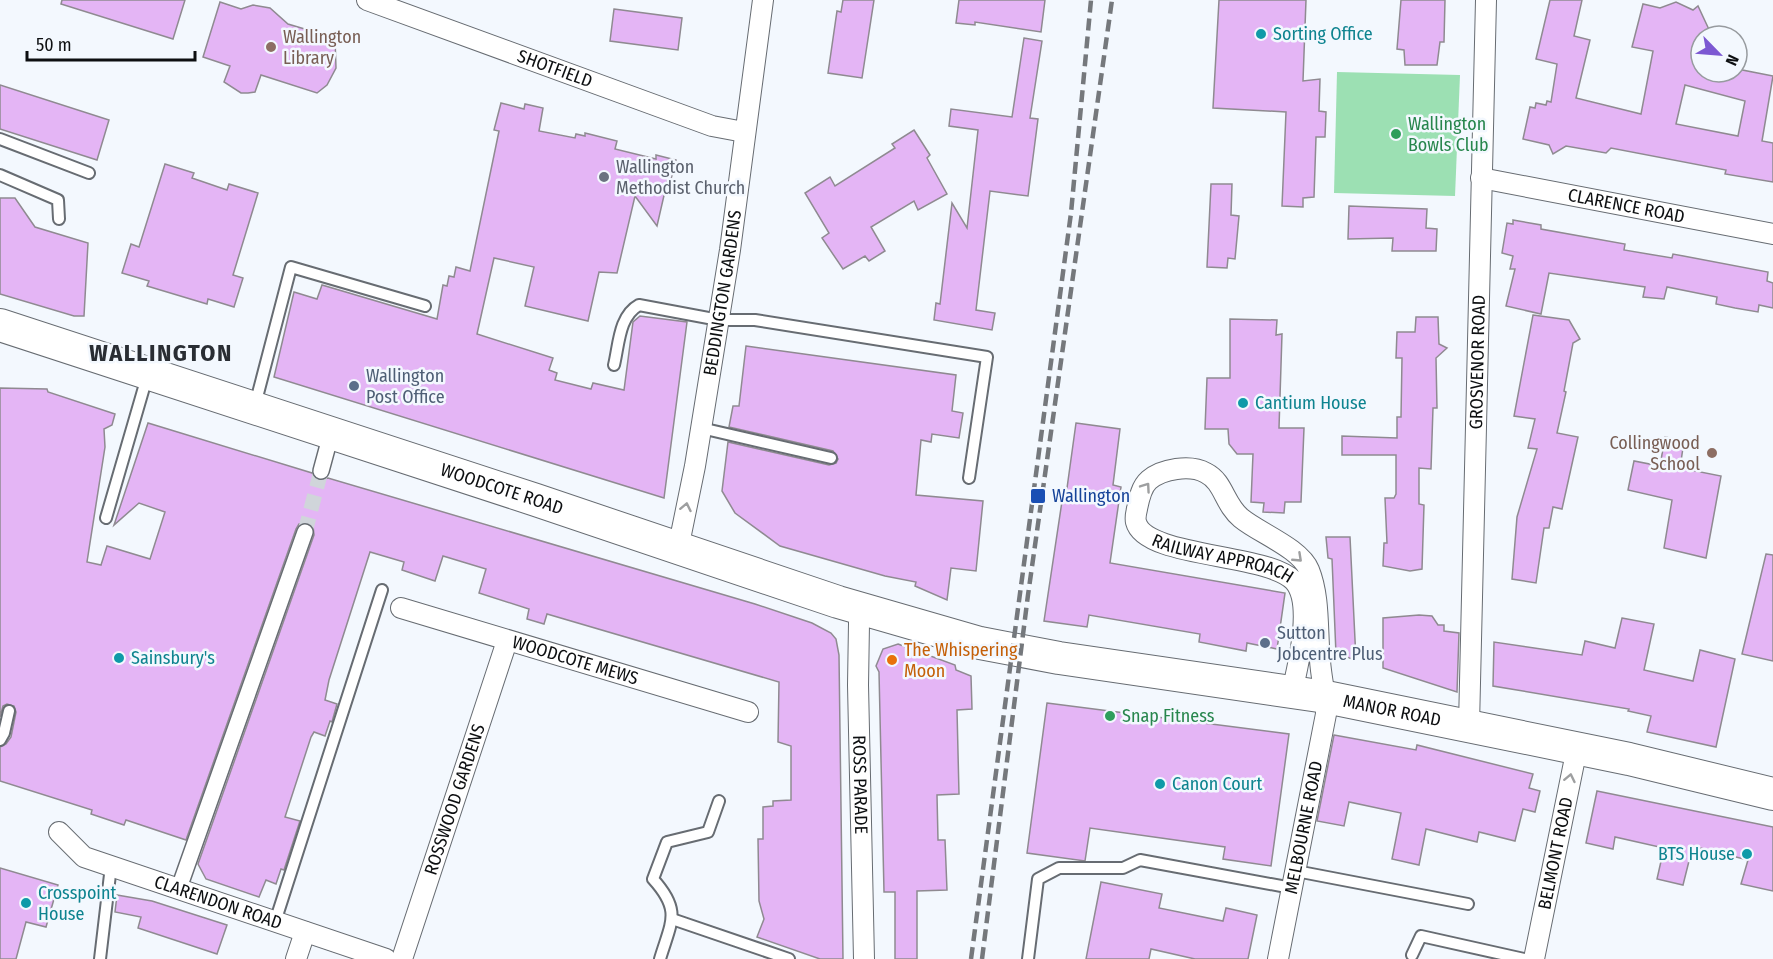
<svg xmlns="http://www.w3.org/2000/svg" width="1773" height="959" font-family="'Fira Sans Condensed',sans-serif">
<rect width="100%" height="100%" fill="#f3f8fe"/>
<polygon fill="#9ce0b3" points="1337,72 1460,75 1455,196 1334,193"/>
<g fill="#e4b5f5" stroke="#8f8a91" stroke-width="1.5" fill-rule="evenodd">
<polygon points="62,0 185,0 173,39 61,4"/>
<polygon points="843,0 874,0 862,78 828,73 837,11 841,12"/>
<polygon points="959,0 1045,0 1041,32 975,22 975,25 956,23"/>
<polygon points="1219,0 1306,0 1303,81 1320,79 1319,111 1326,112 1325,137 1316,137 1314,197 1303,198 1303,207 1282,206 1286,112 1213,108"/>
<polygon points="1401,0 1445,0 1444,42 1440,42 1437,65 1405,65 1404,50 1397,49"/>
<path d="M1550,0H1582L1574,36L1590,40L1576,98L1641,114L1653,51L1632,47L1643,4L1660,8L1676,2L1693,10L1698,6L1712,36H1701V72H1737V69L1773,76L1762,141L1773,143V182L1725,174L1726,170L1611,148L1606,153L1566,146L1553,154L1549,145L1523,139L1530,107L1535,108L1536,103L1546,105L1547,101L1551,102L1557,64L1536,59ZM1685,85L1745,101L1738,136L1676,124Z"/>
<polygon points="220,2 241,9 253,5 270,8 288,24 335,38 336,68 327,85 317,93 261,75 255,92 248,93 241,93 224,82 230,66 203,57"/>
<polygon points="614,9 682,18 678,50 610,41"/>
<polygon points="1024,38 1042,41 1030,118 1038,119 1028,196 990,191 976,310 995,313 992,330 934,320 936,303 940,304 952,203 967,228 978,130 949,126 951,109 1012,117"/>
<polygon points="0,85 109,120 97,160 0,129"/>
<polygon points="501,103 524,109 525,104 543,108 539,131 575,138 576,134 585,136 585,133 617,141 615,149 656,159 656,155 676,160 671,179 668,178 657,226 635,196 617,273 599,272 588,321 525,306 534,267 494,258 477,334 553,358 549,370 557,373 555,380 591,389 593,383 624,390 633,322 640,316 687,322 664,498 274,377 294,292 317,299 322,285 437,319 443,285 447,286 449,276 454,277 456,267 470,271 499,131 494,130"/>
<polygon points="914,130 930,155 927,158 947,194 918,210 914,201 871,227 885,251 869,261 865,256 843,269 822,238 829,233 805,193 830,177 835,186 895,148 892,144"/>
<polygon points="165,164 194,173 192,178 227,190 229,184 258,193 233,275 243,278 234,307 208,299 207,304 147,286 149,281 122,273 131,244 139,247"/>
<polygon points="1211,184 1232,184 1231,215 1239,216 1235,259 1228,258 1227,268 1207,267"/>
<polygon points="0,198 15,198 35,227 88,243 84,316 74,316 0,294"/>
<polygon points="1349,206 1427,209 1426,228 1437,229 1436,251 1392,251 1393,238 1348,239"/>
<polygon points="1513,220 1541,225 1541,229 1625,244 1624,250 1672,258 1673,254 1768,272 1767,281 1773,283 1773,308 1759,305 1758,312 1735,308 1716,304 1717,297 1667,287 1664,299 1643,297 1645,287 1549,273 1541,314 1506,306 1515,269 1510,269 1513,256 1502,253 1507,223 1513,224"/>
<polygon points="1533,315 1569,320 1580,339 1573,343 1564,391 1566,392 1557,433 1578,437 1562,509 1553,507 1549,528 1544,528 1536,583 1512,579 1517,517 1537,449 1528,448 1535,419 1514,416"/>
<polygon points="1416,317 1438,317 1439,344 1447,348 1436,358 1437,408 1433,408 1431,469 1419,468 1419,504 1424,505 1422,569 1410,571 1383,566 1384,543 1387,543 1385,498 1394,498 1396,494 1396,455 1342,455 1342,436 1397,438 1397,417 1401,417 1402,358 1396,358 1397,332 1415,332"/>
<polygon points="1230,319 1277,320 1276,335 1282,334 1279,428 1304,428 1301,502 1285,502 1284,513 1263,512 1264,503 1251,502 1253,454 1237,454 1229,444 1228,429 1205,429 1207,378 1230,378"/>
<polygon points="746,346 956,375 952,411 963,413 959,438 932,434 931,442 921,440 916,495 983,501 976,571 951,568 947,600 915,586 916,582 885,576 780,546 735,513 722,491 728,442 829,465 836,463 838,459 833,451 729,427 733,406 739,406"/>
<polygon points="0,388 47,389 48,392 115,414 112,425 104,429 105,447 87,562 101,565 107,546 150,559 165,512 139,503 114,525 148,423 312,473 318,480 328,478 755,604 812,623 831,633 836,639 839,655 843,959 820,959 757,937 764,919 759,901 758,839 763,839 763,807 773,806 773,801 791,800 791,746 778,742 779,682 547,614 544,624 527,619 529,609 479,593 486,569 443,556 435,581 402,570 404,562 370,552 329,680 325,700 337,704 332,722 330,721 325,736 314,732 311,737 285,817 300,821 284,870 281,869 276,884 266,880 259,897 206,879 198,864 314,535 313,526 308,523 299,524 296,529 186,840 126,820 124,825 91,814 92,810 0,781 0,747 6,744 11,737 16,712 14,706 7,704 3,706 0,717"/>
<polygon points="1076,423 1120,429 1113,485 1121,487 1110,563 1285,593 1277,649 1247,643 1246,651 1199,642 1200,634 1089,615 1087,627 1044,621 1064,488 1067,488"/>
<polygon points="1665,437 1684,441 1680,468 1721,476 1706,558 1664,548 1672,500 1628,490 1634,461 1660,466"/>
<polygon points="1326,537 1350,537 1356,660 1336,654 1332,559 1328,558"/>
<polygon points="1766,554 1773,555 1773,661 1742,654"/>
<polygon points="1419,615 1432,616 1438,625 1444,625 1444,631 1459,633 1457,692 1383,668 1383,618"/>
<polygon points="1622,618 1654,624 1644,670 1693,681 1700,650 1735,659 1716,747 1647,732 1651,716 1628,711 1629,709 1493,686 1494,642 1582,655 1585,641 1615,648"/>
<polygon points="898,644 955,665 956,670 971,676 972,709 957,710 959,794 937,795 938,840 945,840 947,890 917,891 917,959 895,959 895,892 884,892 879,672 876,666 883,649"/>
<polygon points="1047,703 1289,734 1271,866 1223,859 1225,847 1090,828 1085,861 1027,853"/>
<polygon points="1334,735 1416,750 1417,745 1533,774 1529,788 1540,791 1535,812 1523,809 1515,841 1479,832 1477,842 1426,829 1419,865 1392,859 1401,813 1349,802 1344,826 1317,821"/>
<polygon points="1597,791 1773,827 1773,891 1741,884 1748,860 1696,847 1694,854 1691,853 1683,885 1657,879 1664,848 1615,837 1613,849 1586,843"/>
<polygon points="0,868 58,885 46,927 26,922 16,959 0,959"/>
<polygon points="1101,882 1162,894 1159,908 1223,921 1226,908 1257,915 1248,959 1195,959 1151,949 1149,959 1086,959"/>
<polygon points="117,895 152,901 227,925 217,954 138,928 141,917 115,912"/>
</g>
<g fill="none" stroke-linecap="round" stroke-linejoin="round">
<polyline stroke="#d0d5da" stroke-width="15" stroke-dasharray="15 8" stroke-linecap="butt" points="305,532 321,471"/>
<defs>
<g id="service">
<polyline points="0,139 89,173"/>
<polyline points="0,175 58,200 59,219"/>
<path d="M614,365C619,344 619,316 639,305L719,320H755L987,357L969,478"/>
<polyline points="255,405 291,267 425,306"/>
<polyline points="701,428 831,458"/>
<polyline points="106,518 147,377"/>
<polyline points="0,740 4,733 9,711"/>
<polyline points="1296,871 1468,904"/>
<polyline points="672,919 789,959"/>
<polyline points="275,922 382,590"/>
<polyline points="1412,955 1421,936 1524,959"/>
<polyline points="100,959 111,866"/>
<path d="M660,959C671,922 682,911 653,879L667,842L708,832L719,801"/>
<polyline points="1028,959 1038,879 1059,868 1123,868 1140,860 1292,888"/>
</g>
<g id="pedestrian">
<polyline points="321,471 331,434"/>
<polyline points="179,888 305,532"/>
</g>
<g id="minor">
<path id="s1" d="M367,0L712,126L744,132"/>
<path id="s2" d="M1481,178L1773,234"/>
<path id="s3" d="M678,549L695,466L730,250L763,0"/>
<path id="s4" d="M401,608L748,712"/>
<path id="s5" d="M862,609L859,623L858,685L864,959"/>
<path id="s6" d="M1469,725L1486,0"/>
<path id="s7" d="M59,832L84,857L386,959"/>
<polyline points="296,959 305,932"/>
<path id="s8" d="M402,959L507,641"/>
<path id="s9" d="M1278,959L1326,714C1326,695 1321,678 1320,660C1317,631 1320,597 1309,570C1300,548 1259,533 1241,518C1224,504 1224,482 1206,473C1190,464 1162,469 1149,480C1141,487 1139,499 1137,509C1136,513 1135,518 1136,522C1145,558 1268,553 1294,581C1314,603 1298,665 1292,692"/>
<path id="s10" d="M1534,959L1577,748"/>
</g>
<g id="primary">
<path id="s11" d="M0,325L536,500L838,602L980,643L1059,658L1326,697L1629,759L1773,794"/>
</g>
</defs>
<use href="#service" stroke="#676c72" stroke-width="14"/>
<use href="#pedestrian" stroke="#676c72" stroke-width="18"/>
<use href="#minor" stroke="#676c72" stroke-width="22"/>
<use href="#primary" stroke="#676c72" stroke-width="34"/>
<use href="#service" stroke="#fff" stroke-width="10"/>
<use href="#pedestrian" stroke="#fff" stroke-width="15"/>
<use href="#minor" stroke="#fff" stroke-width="20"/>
<use href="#primary" stroke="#fff" stroke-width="32"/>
<g stroke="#75787c" stroke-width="4.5" stroke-dasharray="12 6" stroke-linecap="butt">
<polyline points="971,959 1071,213 1091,0"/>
<polyline points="982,959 1028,595 1112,0"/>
</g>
</g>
<defs><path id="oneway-chevron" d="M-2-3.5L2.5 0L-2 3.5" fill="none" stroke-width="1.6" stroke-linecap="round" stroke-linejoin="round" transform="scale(1.5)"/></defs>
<g stroke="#9e9fa0">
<use href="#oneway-chevron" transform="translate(1146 487) rotate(-55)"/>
<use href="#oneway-chevron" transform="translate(686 507) rotate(-78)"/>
<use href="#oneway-chevron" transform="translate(1298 558) rotate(43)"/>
<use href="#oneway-chevron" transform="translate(1570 778) rotate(-78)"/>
</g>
<g fill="#0f9aa8" stroke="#f3f8fe" stroke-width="2">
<circle cx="1261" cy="34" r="6"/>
<circle cx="1243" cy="403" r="6"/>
<circle cx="119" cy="658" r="6"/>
<circle cx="1160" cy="784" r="6"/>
<circle cx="1747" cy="854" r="6"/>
<circle cx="26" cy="903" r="6"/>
</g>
<g fill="#8d6e63" stroke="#f3f8fe" stroke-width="2">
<circle cx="271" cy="47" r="6"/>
<circle cx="1712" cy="453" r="6"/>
</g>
<g fill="#2e9e5b" stroke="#f3f8fe" stroke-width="2">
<circle cx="1396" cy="134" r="6"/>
<circle cx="1110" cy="716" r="6"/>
</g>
<circle fill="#6b7280" stroke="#f3f8fe" stroke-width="2" cx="604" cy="177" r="6"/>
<g fill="#5c6f8a" stroke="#f3f8fe" stroke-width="2">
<circle cx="354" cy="386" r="6"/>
<circle cx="1265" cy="643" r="6"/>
</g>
<rect fill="#1a4fb4" stroke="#f3f8fe" stroke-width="2" x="1030" y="488" width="16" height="16" rx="3"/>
<circle fill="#e8710a" stroke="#f3f8fe" stroke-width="2" cx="892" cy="660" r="6"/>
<g text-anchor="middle" stroke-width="5" stroke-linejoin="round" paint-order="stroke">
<g font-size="18" fill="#0d838f" stroke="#f3f8fe" text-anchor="start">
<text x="1273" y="40">Sorting Office</text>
<text x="1255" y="409">Cantium House</text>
<text x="131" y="664">Sainsbury's</text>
<text x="1172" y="790">Canon Court</text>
<text x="1735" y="860" text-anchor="end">BTS House</text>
<text x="38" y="899">Crosspoint<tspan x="38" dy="21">House</tspan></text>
</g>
<g font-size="18" fill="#785e54" stroke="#f3f8fe" text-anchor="start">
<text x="283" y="43">Wallington<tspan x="283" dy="21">Library</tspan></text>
<text x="1700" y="449" text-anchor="end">Collingwood<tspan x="1700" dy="21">School</tspan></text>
</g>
<g font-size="18" fill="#0d0f11" stroke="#f3f8fe">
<text dy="6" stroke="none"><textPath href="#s1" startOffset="200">SHOTFIELD</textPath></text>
<text dy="6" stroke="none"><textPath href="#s2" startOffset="148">CLARENCE ROAD</textPath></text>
<text dy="6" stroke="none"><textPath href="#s3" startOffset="260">BEDDINGTON GARDENS</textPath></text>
<text dy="6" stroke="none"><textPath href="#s6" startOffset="363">GROSVENOR ROAD</textPath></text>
<text dy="6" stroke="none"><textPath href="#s11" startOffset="528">WOODCOTE ROAD</textPath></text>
<text dy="6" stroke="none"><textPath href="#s9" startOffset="742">RAILWAY APPROACH</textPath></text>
<text dy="6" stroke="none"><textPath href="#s4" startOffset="182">WOODCOTE MEWS</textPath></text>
<text dy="6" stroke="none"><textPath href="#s11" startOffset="1448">MANOR ROAD</textPath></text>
<text dy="6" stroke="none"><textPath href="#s5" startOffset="176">ROSS PARADE</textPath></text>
<text dy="6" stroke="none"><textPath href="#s8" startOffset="168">ROSSWOOD GARDENS</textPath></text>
<text dy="6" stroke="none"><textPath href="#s9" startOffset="134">MELBOURNE ROAD</textPath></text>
<text dy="6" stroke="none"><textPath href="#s10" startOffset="108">BELMONT ROAD</textPath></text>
<text dy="6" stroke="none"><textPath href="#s7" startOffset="177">CLARENDON ROAD</textPath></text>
</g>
<g font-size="18" fill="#27864d" stroke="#f3f8fe" text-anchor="start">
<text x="1408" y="130">Wallington<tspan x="1408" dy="21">Bowls Club</tspan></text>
<text x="1122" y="722">Snap Fitness</text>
</g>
<g font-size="18" fill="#5b616d" stroke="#f3f8fe" text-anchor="start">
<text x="616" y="173">Wallington<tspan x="616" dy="21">Methodist Church</tspan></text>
</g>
<g font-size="18" fill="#4e5e75" stroke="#f3f8fe" text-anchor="start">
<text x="366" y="382">Wallington<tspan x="366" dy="21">Post Office</tspan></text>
<text x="1277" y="639">Sutton<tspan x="1277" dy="21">Jobcentre Plus</tspan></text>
</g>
<g font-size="18" fill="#164399" stroke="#f3f8fe" text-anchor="start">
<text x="1052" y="502">Wallington</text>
</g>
<g font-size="18" fill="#c56008" stroke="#f3f8fe" text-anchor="start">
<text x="904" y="656">The Whispering<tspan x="904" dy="21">Moon</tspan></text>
</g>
<g font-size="24" font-weight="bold" letter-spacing="1.5" fill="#292d33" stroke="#f3f8fe">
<text x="161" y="361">WALLINGTON</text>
</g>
</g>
<g transform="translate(1719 54) rotate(115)"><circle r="28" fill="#f3f8fe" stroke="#979b9f" stroke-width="1.5"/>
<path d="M0-4.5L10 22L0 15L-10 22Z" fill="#7c58d2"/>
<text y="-9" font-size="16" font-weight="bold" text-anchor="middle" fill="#0d0f11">N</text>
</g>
<path d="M27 51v9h168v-9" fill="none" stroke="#0d0f11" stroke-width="3"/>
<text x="36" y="51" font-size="18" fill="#0d0f11" stroke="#f3f8fe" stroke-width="4.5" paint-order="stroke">50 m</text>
</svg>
